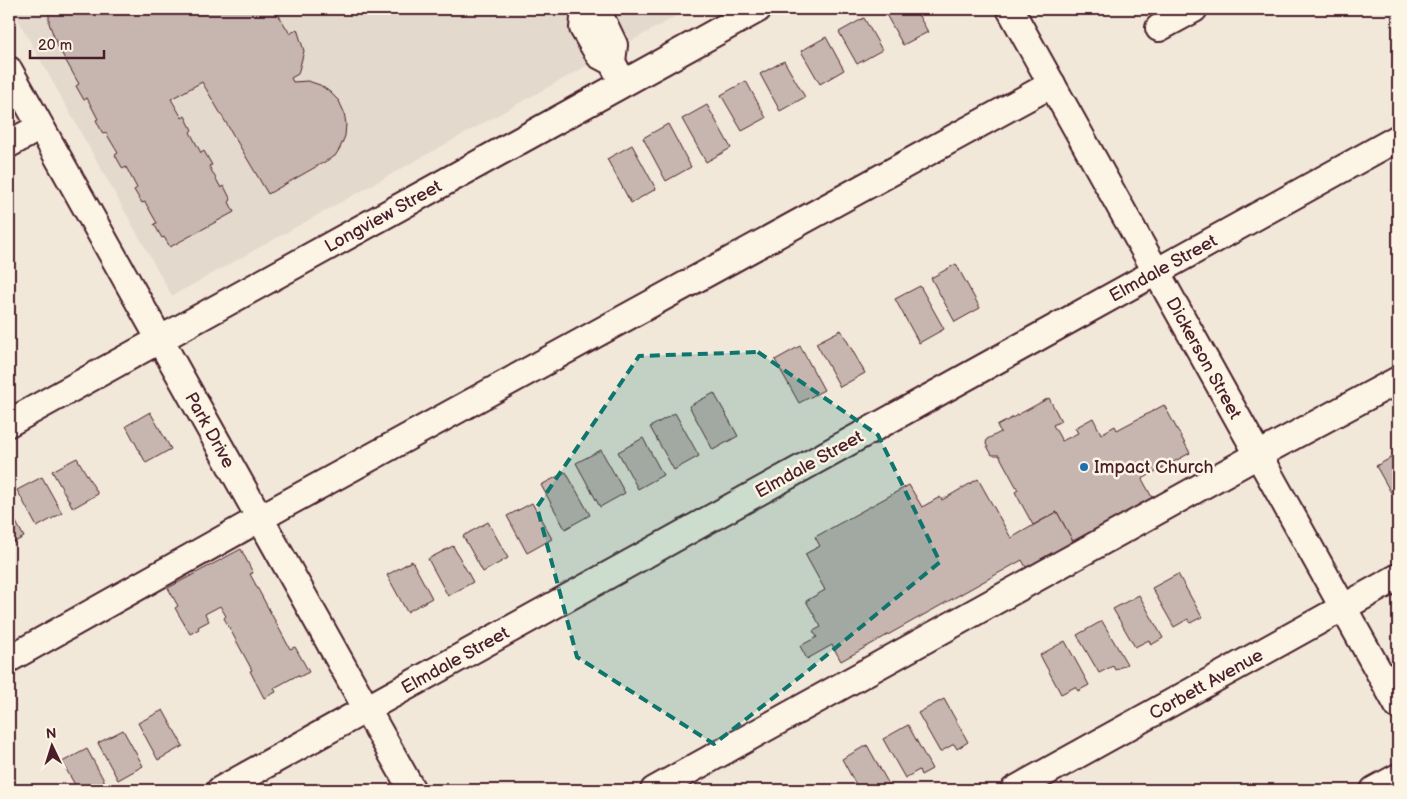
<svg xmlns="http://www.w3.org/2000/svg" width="1407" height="799" font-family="'Balsamiq Sans',sans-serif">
<rect width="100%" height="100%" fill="#f1e8da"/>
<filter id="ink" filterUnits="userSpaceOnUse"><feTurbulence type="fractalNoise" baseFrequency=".02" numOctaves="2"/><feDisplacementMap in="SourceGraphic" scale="10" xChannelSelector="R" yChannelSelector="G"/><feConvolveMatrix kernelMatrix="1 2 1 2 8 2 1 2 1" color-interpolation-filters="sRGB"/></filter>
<g filter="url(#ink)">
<polygon fill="#e4d9cd" points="12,9 689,9 172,296"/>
<g fill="#c7b6af" stroke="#4a1f2b">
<polygon points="49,9 275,9 290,34 297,29 304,51 298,74 291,78 293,82 308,81 320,85 330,92 339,101 344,112 346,124 345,136 340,148 335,156 268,194 202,82 171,99 182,118 185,116 192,130 190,132 201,153 204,151 212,165 209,166 221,188 224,186 231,200 229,202 234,212 170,247 164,237 162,238 154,224 157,223 145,202 142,203 134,190 137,188 126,167 123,169 115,155 118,153 106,133 103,134 96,120 98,119 87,98 84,100 76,86 79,84 57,45 49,23"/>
<polygon points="883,9 915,9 928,32 903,45"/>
<polygon points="864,18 882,50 857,64 839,32"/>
<polygon points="826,37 844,70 820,84 801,51"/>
<polygon points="784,61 805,97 780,111 760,74"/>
<polygon points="746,81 766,118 742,131 721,95"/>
<polygon points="707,105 731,148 706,162 682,119"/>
<polygon points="668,124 691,167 666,181 643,138"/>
<polygon points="632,145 656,189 631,203 607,159"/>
<polygon points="956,264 980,308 955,322 931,278"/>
<polygon points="920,286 944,329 919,343 895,299"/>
<polygon points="841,330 865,373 840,387 816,343"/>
<polygon points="800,346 824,390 799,403 775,360"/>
<polygon points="714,393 738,436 713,450 689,406"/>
<polygon points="1049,398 1061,421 1053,425 1062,441 1078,433 1075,428 1093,418 1101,434 1115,426 1117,430 1164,405 1190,453 1142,479 1154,501 1075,545 1057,512 1033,525 1015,492 1018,490 999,455 992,455 986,444 987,439 1001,432 997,426"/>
<polygon points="150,412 171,449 146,463 126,426"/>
<polygon points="675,413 699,456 674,470 650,427"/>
<polygon points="643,438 663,475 638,489 618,452"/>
<polygon points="601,450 625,493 600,507 576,463"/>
<polygon points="1398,454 1398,505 1376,466"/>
<polygon points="77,458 98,494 73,508 52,471"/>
<polygon points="566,472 590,515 565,529 541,485"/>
<polygon points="42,477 62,513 37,527 17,490"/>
<polygon points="978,479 1011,538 1057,512 1075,545 1028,571 1022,560 841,661 832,645 807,659 800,646 817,637 813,631 821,627 806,601 825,590 805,554 820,546 815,537 909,485 922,507 940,497 942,500"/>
<polygon points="532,503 552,539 527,553 507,516"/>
<polygon points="9,509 24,537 9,545"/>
<polygon points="488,522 508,558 483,572 463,536"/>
<polygon points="453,546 473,582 448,596 428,559"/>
<polygon points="241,549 253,573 250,574 290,649 295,647 309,672 299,677 298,675 274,688 276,692 264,698 250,671 252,670 224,618 226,616 220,606 205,614 209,621 198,627 199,629 190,634 175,608 178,606 168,588"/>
<polygon points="412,561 432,598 407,612 387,575"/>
<polygon points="1178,574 1202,617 1190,623 1188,619 1174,627 1152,588"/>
<polygon points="1139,595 1163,638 1151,645 1149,640 1135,647 1113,609"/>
<polygon points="1102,621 1127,664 1115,670 1113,666 1099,673 1077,635"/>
<polygon points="1065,641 1089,685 1078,691 1075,687 1061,694 1040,655"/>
<polygon points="944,699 968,742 957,749 954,744 940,752 918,713"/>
<polygon points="163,710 183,746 158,760 138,723"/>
<polygon points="908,725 932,769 921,775 919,770 905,778 883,739"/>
<polygon points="123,730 143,766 118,780 98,743"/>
<polygon points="867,745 891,788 887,790 859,790 842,759"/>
<polygon points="87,749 107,786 99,790 78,790 62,762"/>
</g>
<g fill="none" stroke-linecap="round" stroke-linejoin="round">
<defs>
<g id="minor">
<polyline points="1010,9 1398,706"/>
<polyline points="1159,28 1194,9"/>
<polyline points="612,62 614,45 602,20 585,9 583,28 599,55 612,62 623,83"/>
<polyline points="9,70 412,790"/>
<polyline points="9,144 40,127"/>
<polyline points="9,423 758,9"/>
<polyline points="9,659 282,506 1052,84"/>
<polyline points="220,790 1398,138"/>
<polyline points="654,790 1258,455 1398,380"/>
<polyline points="1014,790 1398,577"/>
<polyline points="1374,790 1398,777"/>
</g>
</defs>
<use href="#minor" stroke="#4a1f2b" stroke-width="30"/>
<use href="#minor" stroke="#fcf5e5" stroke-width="26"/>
</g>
</g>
<path fill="#0f766e" fill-opacity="0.2" stroke="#0f766e" stroke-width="4" stroke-dasharray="10 6" stroke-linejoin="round" d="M758,352L878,435L940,562L805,673L714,744L577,657L537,507L639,356Z"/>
<circle fill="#1f6fb2" stroke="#fcf5e5" stroke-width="2" cx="1084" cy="467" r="5"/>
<g text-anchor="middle" stroke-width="5" stroke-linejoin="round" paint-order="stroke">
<g font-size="18" fill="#4a1f2b" stroke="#fcf5e5">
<text transform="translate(383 216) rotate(-29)" y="6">Longview Street</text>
<text transform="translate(1163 268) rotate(-29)" y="6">Elmdale Street</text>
<text transform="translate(1204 358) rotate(61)" y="6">Dickerson Street</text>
<text transform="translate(210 430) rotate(61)" y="6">Park Drive</text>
<text transform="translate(809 464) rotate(-29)" y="6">Elmdale Street</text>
<text transform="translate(455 660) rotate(-29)" y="6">Elmdale Street</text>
<text transform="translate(1206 684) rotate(-29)" y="6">Corbett Avenue</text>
</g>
<g font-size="18" fill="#4a1f2b" stroke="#fcf5e5" text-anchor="start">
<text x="1094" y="473">Impact Church</text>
</g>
</g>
<rect width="1407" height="799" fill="none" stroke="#fcf5e5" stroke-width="30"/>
<rect x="15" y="15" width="1377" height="769" fill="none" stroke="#4a1f2b" stroke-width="2" filter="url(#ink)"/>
<g transform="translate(52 746) rotate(356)" stroke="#fcf5e5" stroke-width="4" paint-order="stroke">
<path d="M0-4L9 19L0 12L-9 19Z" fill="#4a1f2b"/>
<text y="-8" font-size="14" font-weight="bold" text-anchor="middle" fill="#4a1f2b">N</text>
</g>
<path d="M30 50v8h74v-8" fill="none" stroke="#4a1f2b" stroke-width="2.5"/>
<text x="38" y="50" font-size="15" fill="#4a1f2b" stroke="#fcf5e5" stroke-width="4" paint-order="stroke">20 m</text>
</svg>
